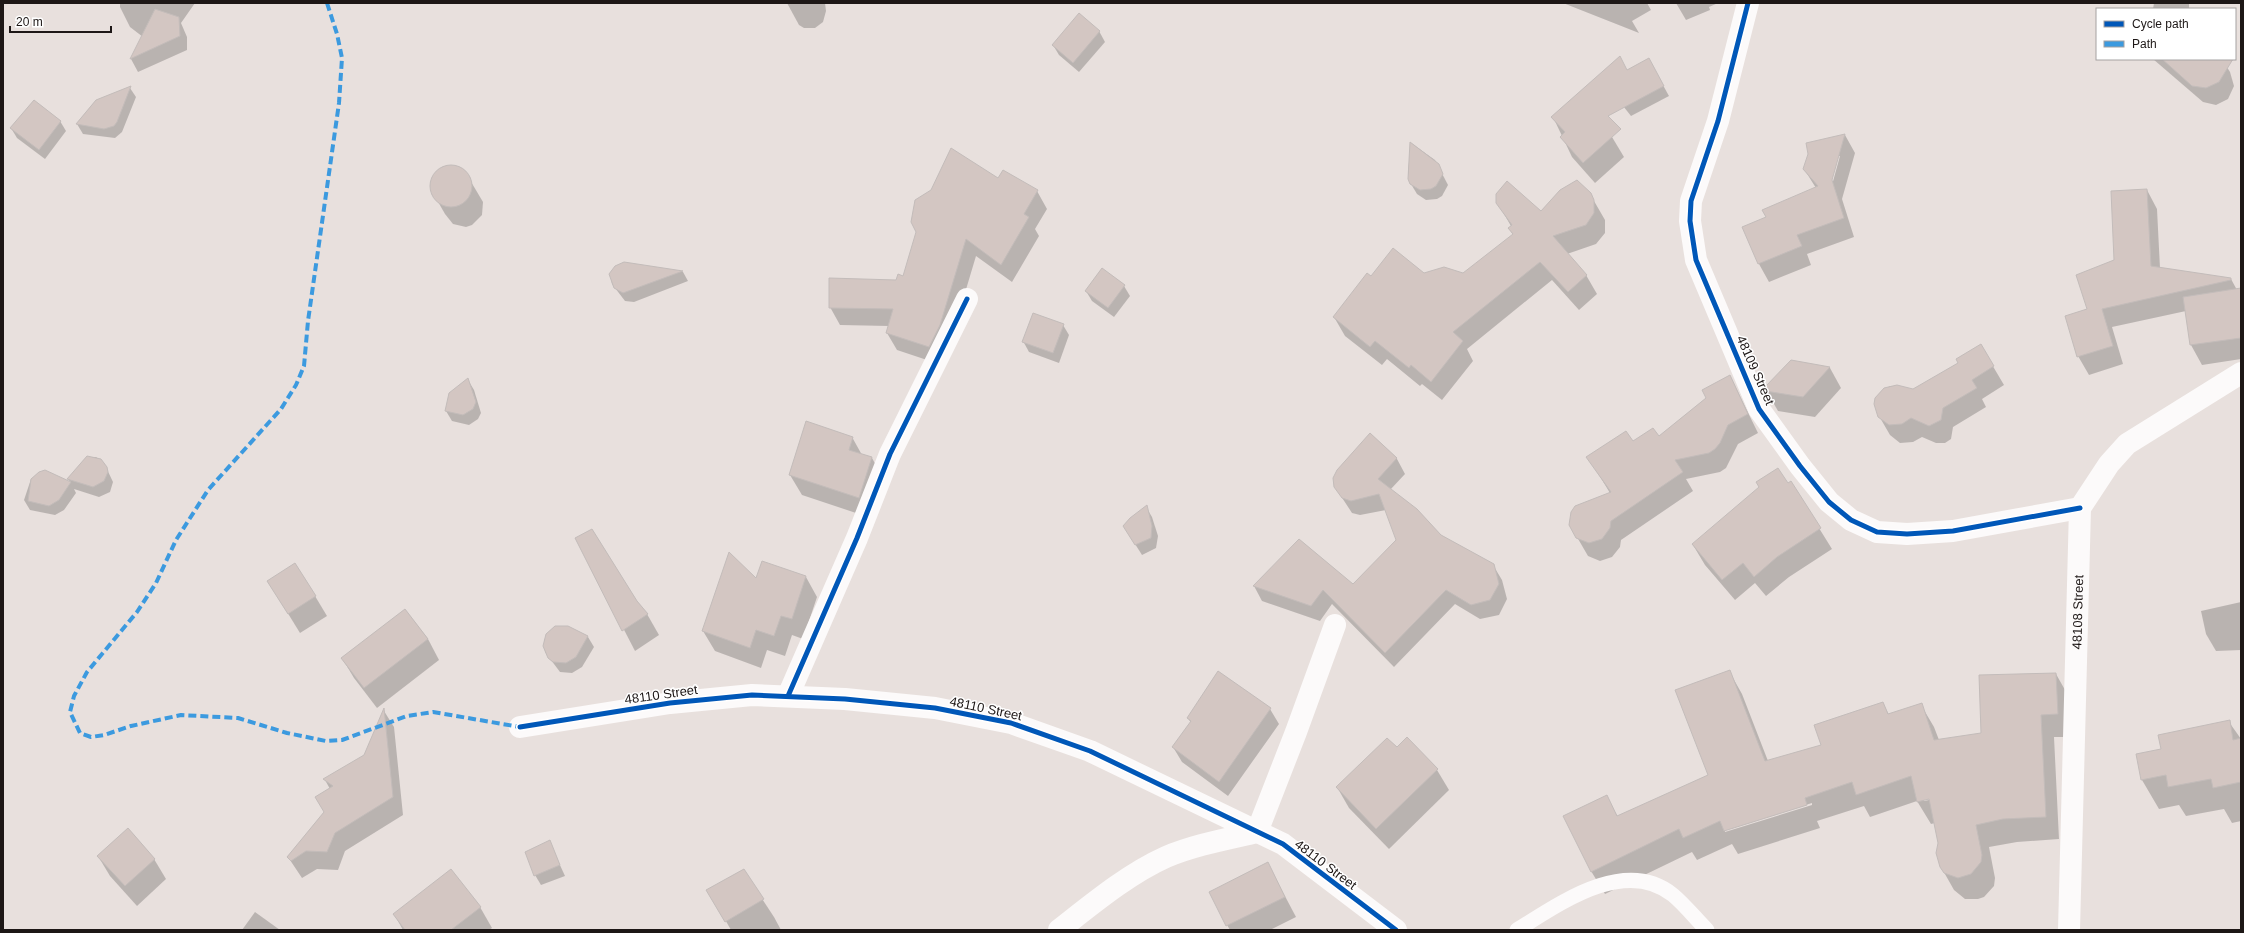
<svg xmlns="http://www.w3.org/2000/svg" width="2244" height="933" font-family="Helvetica,sans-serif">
<rect width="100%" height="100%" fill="#e8e0dd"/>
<g fill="#0003" fill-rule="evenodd">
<polygon points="120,3 195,3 181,23 187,37 187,50 138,72 131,59 143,37 130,27 120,7"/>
<polygon points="787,3 825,3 826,11 823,22 815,28 804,28 799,25"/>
<polygon points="1563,3 1647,3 1651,10 1632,21 1639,33"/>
<polygon points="1676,3 1718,3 1709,7 1710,10 1686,20"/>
<polygon points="2154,3 2189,3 2189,9 2153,9"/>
<polygon points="1099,31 1105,42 1079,72 1059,55 1053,45"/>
<polygon points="2153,59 2222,59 2230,72 2234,86 2228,99 2216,105 2203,102"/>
<polygon points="1654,69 1669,96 1631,116 1612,92"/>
<polygon points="130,88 136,97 122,132 115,138 83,134 77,124 93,104"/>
<polygon points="1553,117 1612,137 1624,157 1595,183 1572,157"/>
<polygon points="60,121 66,131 45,159 17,138 11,128"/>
<path d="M1845,135L1855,153L1842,199L1854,237L1807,254L1811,265L1769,282L1759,264L1743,228L1767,218L1816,188L1804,169ZM1838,156H1840L1832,185H1830Z"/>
<polygon points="1411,143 1435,160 1448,185 1442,196 1437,199 1426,200 1417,194 1411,184 1408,173"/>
<polygon points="445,167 458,167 464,170 483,202 482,215 472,225 466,227 453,224 445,214 433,193 431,187 435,175"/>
<polygon points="998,180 1037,191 1047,209 1035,229 1039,236 1012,282 976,256 950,343 939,364 897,350 887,333 889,326 840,325 830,307 904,278"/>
<polygon points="2147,190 2157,209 2160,268 2231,279 2237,290 2241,289 2241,359 2202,365 2191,345 2186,311 2112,327 2123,364 2089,375 2078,356 2088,310 2115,261"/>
<polygon points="1590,194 1605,220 1605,233 1596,244 1567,254 1586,275 1597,294 1579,310 1552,280 1467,349 1473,361 1442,400 1422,384 1420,386 1387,359 1382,365 1345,336 1334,317 1371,278 1423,274 1463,275 1513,235 1509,228 1511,226 1497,202 1541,212"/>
<polygon points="624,263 683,272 688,281 634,302 625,301 612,284 610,274"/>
<polygon points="1102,269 1124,286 1130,296 1114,317 1092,301 1086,291"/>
<polygon points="1063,325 1069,335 1059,363 1029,352 1023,341"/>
<polygon points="1981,346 2004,385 1982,399 1986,407 1953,427 1951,439 1945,443 1936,443 1922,437 1913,442 1900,443 1890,435 1879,416 1875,404 1880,393 1890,386 1914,390 1959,364"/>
<polygon points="1791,361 1830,368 1841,388 1815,417 1778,411 1766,390"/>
<polygon points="1730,376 1758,433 1738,444 1726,468 1720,472 1686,479 1693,491 1621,540 1620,547 1612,557 1600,561 1588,556 1570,525 1610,493 1588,457 1633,442 1658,438 1707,398"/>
<polygon points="468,380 474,390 481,413 478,419 469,425 452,421 446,411"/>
<polygon points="1370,434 1397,459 1405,474 1390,490 1440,536 1493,565 1502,580 1507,599 1499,615 1480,619 1455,604 1394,667 1332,604 1320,621 1262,601 1254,586 1353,586 1397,540 1386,510 1360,515 1352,513 1335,487"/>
<polygon points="852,437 862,455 872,458 883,478 871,518 802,495 790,475"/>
<polygon points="87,457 96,457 104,463 113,482 110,492 99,497 74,489 76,493 64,510 55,515 30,510 24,500 31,479 45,471 71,483 68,479"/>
<polygon points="1791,483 1832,549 1789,577 1766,596 1755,583 1735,600 1705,565 1693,545 1760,488"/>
<polygon points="1146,507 1152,517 1158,536 1156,548 1142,555 1130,536"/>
<polygon points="577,539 636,601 647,614 659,635 635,651"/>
<polygon points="806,577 817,597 803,639 792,635 785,656 767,650 761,668 715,651 703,631 756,579"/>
<polygon points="268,581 315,596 327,616 300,633"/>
<polygon points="2241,602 2241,650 2216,651 2206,634 2201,611"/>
<polygon points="405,610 428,639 439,660 377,708 354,678 342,658"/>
<polygon points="568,627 588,637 594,647 582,667 572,673 560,672 545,652 544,640 551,630"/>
<path d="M1729,671L1742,694L1768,761L1822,745L1883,703L1889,715L1921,705L1934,727L1939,740L1982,734L2056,674L2069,697L2070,737H2054L2059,839L2017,842L1989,847L1995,878L1994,886L1984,897L1978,899H1965L1954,890L1941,867L1939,843L1935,823L1931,824L1917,801L1870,817L1864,806L1817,821L1820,828L1738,854L1732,844L1697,860L1692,852L1605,894L1591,871L1606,796L1618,817L1709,776ZM1924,799H1934L1924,801ZM1812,803V805L1725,832V830Z"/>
<polygon points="1219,673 1270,709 1279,724 1228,796 1182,762 1173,747 1191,723 1188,718"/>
<polygon points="384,711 394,727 403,815 345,851 338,870 317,869 302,878 288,857 325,812 330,789 325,780 365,755"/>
<polygon points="2229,722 2241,739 2241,821 2232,823 2224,809 2186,816 2179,805 2159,809 2142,780 2162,750"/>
<polygon points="1397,748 1437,770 1449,790 1389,849 1349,808 1337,787"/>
<polygon points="549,841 565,876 541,885 535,875"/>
<polygon points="98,856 154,859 166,879 137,906 110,876"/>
<polygon points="1268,864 1296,917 1270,930 1230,930 1227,925"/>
<polygon points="743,870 774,917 781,930 731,930 708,890"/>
<polygon points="480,907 492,928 489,930 403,930 394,914"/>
<polygon points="255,912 280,930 242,930"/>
</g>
<g fill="#d3c6c2" stroke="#c3bcba">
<polygon points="155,9 179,17 180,36 130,59"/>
<polygon points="1079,13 1100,31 1073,63 1052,45"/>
<polygon points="1620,56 1627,70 1649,58 1664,86 1608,116 1621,129 1583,163 1560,137 1565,132 1551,117"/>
<polygon points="2162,59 2233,59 2219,82 2206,88 2192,86"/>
<polygon points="131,86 117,122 114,126 104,129 76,124 96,100"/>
<polygon points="34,100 61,121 39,150 10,128"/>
<polygon points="1845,134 1832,180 1844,218 1797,235 1802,246 1758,264 1742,227 1766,217 1762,210 1818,186 1803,169 1808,154 1806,143"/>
<polygon points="1410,142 1439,164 1443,174 1436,186 1431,189 1420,190 1410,184 1408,179"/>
<polygon points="951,148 998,178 1003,170 1038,190 1024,214 1029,217 1001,265 966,239 940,325 929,347 886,333 893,309 829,308 829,278 896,280 898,274 903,276 916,232 911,222 915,200 931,190"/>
<circle cx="451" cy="186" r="21"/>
<polygon points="1577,180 1591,193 1594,200 1594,213 1586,225 1553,236 1587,275 1568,292 1540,262 1453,332 1463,341 1431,382 1411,365 1409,368 1375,341 1370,347 1333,317 1367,273 1371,276 1393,248 1424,273 1444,267 1463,273 1513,234 1508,228 1512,225 1496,203 1496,194 1507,181 1541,211 1560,190"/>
<polygon points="2147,189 2151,266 2231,278 2231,280 2102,309 2113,346 2077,357 2065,316 2087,309 2076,275 2114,260 2111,191"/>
<polygon points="624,262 683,271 623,293 614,288 609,274 615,266"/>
<polygon points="1102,268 1125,285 1108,308 1085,291"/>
<polygon points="2241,288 2241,338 2190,345 2183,297"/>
<polygon points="1033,313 1064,324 1053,353 1022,342"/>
<polygon points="1981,344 1994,366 1972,380 1977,388 1943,408 1941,420 1929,426 1911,418 1902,424 1889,425 1878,417 1874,404 1875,398 1884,388 1897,385 1913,389 1958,363 1956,359"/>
<polygon points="1791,360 1830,367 1803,397 1765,391 1764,388"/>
<polygon points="1730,375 1748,414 1728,425 1720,443 1715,449 1709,453 1675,460 1683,472 1611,521 1610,528 1602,539 1589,543 1576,538 1569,525 1571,512 1575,506 1611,492 1586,457 1626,431 1633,441 1653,428 1659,436 1706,398 1702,390"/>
<polygon points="468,378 476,402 473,409 463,415 445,411 449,393"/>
<polygon points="806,421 853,437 849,450 872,457 859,498 789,475"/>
<polygon points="1370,433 1397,458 1378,479 1417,509 1441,535 1494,564 1499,584 1490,600 1471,605 1446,590 1385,653 1323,590 1311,606 1253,586 1299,539 1353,584 1396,540 1379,494 1351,501 1342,498 1334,487 1333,478 1337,470"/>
<polygon points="87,456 101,459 107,467 108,472 104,481 93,487 67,479"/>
<polygon points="1778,468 1788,483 1791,481 1821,528 1777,557 1754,577 1743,563 1722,580 1692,544 1759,487 1756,482"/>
<polygon points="45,470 71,482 59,500 49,506 28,501 31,479 39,472"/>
<polygon points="1147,505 1152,526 1151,538 1135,545 1123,526 1130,518"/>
<polygon points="592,529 637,601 648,614 622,631 575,538"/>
<polygon points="729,552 756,578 762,561 806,576 792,619 781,616 774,636 756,630 750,648 702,631"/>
<polygon points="295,563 316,596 288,614 267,581"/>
<polygon points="405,609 428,639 364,688 341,658"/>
<polygon points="555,626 568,626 588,636 576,657 566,663 553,662 548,658 543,646 546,634"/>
<polygon points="1730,670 1765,761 1821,745 1814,725 1883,702 1888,714 1922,703 1934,740 1981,733 1979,675 2056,673 2058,714 2041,715 2046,817 2003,819 1976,825 1982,855 1981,862 1971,874 1958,878 1944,873 1940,867 1936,853 1938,843 1929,799 1917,802 1911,776 1856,795 1852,782 1805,798 1807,805 1724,831 1720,821 1683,838 1679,829 1591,872 1563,816 1607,795 1617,816 1708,775 1675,690"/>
<polygon points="1218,671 1271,708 1219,782 1172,747 1191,721 1187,718"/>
<polygon points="384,708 393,797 335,833 327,852 306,851 291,861 287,857 324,812 315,797 333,786 323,779 364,755"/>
<polygon points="2230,720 2233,740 2241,738 2241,782 2213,788 2211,779 2168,787 2166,775 2141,780 2136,754 2161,749 2158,735"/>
<polygon points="1407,737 1438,769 1376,829 1336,787 1387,738 1397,747"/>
<polygon points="128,828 155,859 125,886 97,856"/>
<polygon points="550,840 560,865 534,876 525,852"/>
<polygon points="1268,862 1285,897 1226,926 1209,892"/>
<polygon points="451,869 481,907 451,930 405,930 393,914"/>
<polygon points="744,869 764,899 725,922 706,890"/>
</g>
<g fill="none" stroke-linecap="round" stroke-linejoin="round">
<path stroke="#fcfafa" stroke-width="15" d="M1517,930C1559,904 1625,856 1673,895C1685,905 1696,919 1707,930"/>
<g stroke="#fcfafa" stroke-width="22">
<polyline points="1748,3 1718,121 1691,201 1690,221 1696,260 1759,409 1800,466 1829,502 1851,520 1877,532 1907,534 1953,531 2080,508"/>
<polyline points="788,696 857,538 890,454 967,299"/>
<polyline points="520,727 670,703 752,695 845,699 935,708 1011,723 1090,751 1283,844 1396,930"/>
<path d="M1059,930C1091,905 1128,874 1166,857C1194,845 1227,839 1257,832L1296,732L1335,625"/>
<path id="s1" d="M2069,930L2080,508L2109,464L2127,444L2241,373"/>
</g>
<polyline stroke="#3c9adf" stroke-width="4" stroke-dasharray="8 4" stroke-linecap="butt" points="327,3 337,34 342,58 339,103 308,321 304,366 296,385 281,409 208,490 176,540 156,583 137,612 87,672 74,696 70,712 80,733 91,737 104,735 131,726 181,715 238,718 287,733 326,741 342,740 407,716 433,712 520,727"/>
<defs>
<g id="cycleway">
<polyline points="1748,3 1718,121 1691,201 1690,221 1696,260 1759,409 1800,466 1829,502 1851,520 1877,532 1907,534 1953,531 2080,508"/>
<polyline points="788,696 857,538 890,454 967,299"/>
<polyline points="520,727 670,703 752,695 845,699 935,708 1011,723 1090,751 1283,844 1396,930"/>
</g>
</defs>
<use href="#cycleway" stroke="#fff" stroke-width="8"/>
<use href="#cycleway" stroke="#0057b8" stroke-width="5"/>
</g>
<g text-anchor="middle" stroke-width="3" stroke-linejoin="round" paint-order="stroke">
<g font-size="13" fill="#1d1716" stroke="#fff">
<text transform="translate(1756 370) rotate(66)" y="5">48109 Street</text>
<text dy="5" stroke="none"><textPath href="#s1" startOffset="318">48108 Street</textPath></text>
<text transform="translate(661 694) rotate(-8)" y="5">48110 Street</text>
<text transform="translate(986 708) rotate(12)" y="5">48110 Street</text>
<text transform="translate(1326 864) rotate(37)" y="5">48110 Street</text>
</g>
</g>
<rect width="2244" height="933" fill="none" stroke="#1d1716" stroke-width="8"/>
<rect x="2096" y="8" width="140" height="52" fill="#ffffff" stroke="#a5a2a2"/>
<rect x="2104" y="21" width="20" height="6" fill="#0057b8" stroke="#a5a2a2"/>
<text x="2132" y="28" font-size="12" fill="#1d1716">Cycle path</text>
<rect x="2104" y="41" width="20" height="6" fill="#3c9adf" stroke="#a5a2a2"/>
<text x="2132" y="48" font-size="12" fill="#1d1716">Path</text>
<path d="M10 26v6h101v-6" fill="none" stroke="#1d1716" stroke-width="2"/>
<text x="16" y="26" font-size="12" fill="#1d1716" stroke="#ffffff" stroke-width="3" paint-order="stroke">20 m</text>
</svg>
